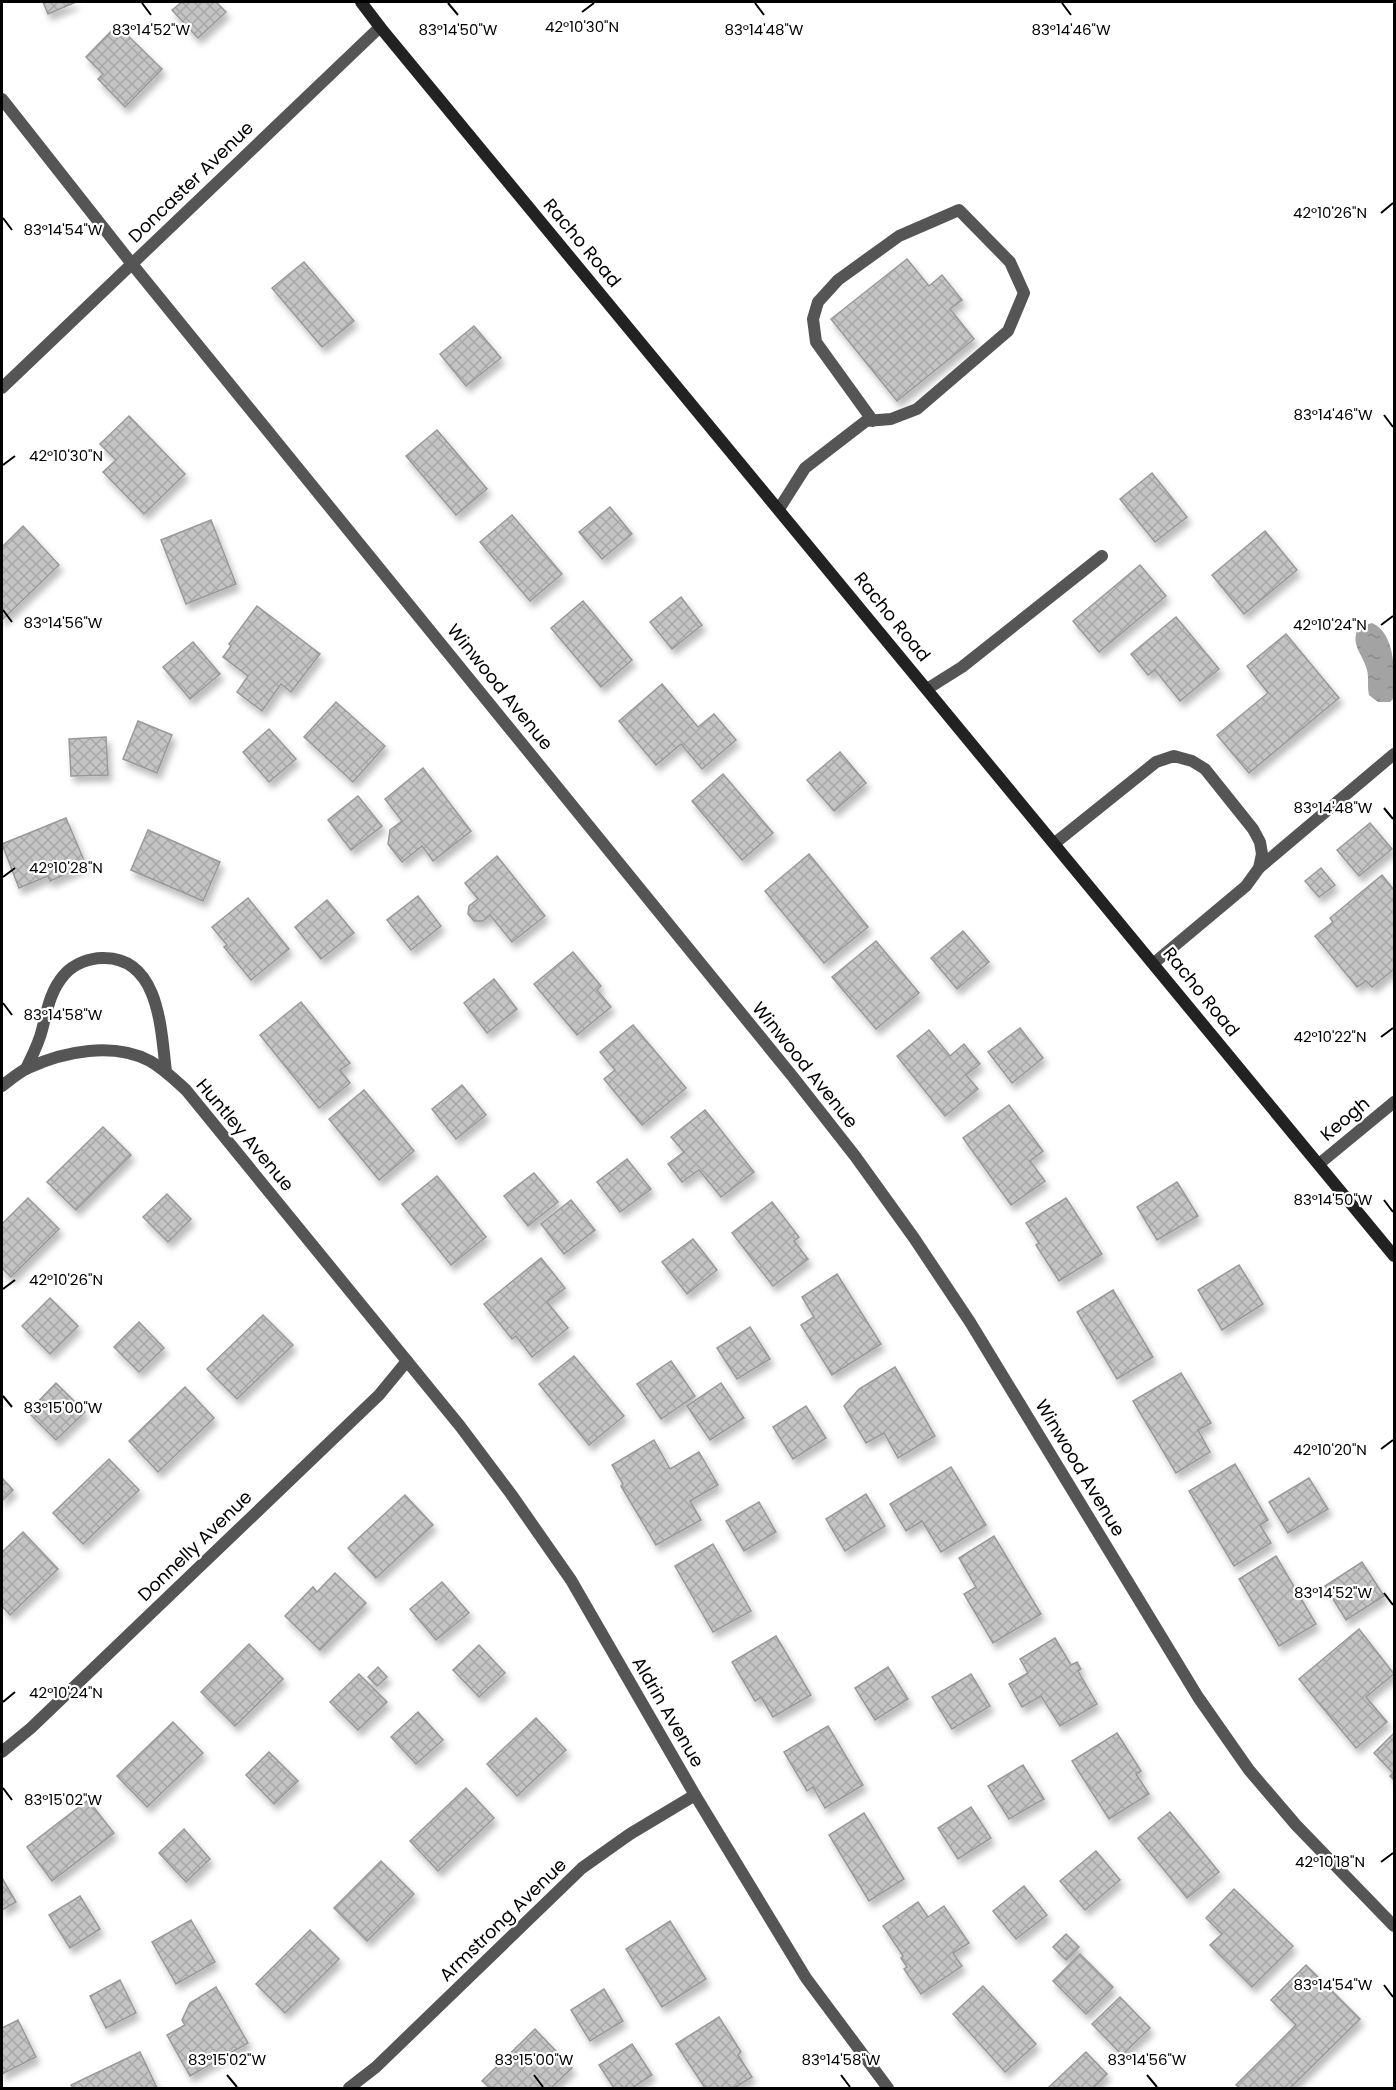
<svg xmlns="http://www.w3.org/2000/svg" width="1396" height="2090" font-family="Poppins,sans-serif">
<defs>
<pattern id="water-ripples" width="26" height="14" patternUnits="userSpaceOnUse" patternTransform="scale(1.5)"><rect width="26" height="14" fill="#a3a3a3"/><path d="M2 4q2-2 4 0t4 0M15 11q2-2 4 0t4 0" fill="none" stroke="#8b8b8b"/></pattern>
<pattern id="building-cross-hatch" width="8" height="8" patternUnits="userSpaceOnUse" patternTransform="scale(1.5)"><rect width="8" height="8" fill="#c4c4c4"/><path d="M0 0l8 8M0 8l8-8" fill="none" stroke="#a7a7a7"/></pattern>
<filter id="shadow"><feDropShadow dx="3.5" dy="6" stdDeviation="3" flood-color="#0004"/></filter>
</defs>
<rect width="100%" height="100%" fill="#fff"/>
<path fill="url(#water-ripples)" d="M1372,623C1396,633 1395,675 1394,698L1390,702H1378L1369,695C1367,686 1369,678 1367,670C1363,654 1349,644 1359,627Z"/>
<g fill="url(#building-cross-hatch)" stroke="#999" stroke-width="1.5" filter="url(#shadow)">
<polygon points="43,2 76,2 48,14"/>
<polygon points="182,2 216,2 226,12 198,38 172,10"/>
<polygon points="117,25 162,69 125,107 98,79 103,74 86,57"/>
<polygon points="907,259 929,286 942,275 962,300 950,309 974,339 897,401 831,319"/>
<polygon points="304,262 354,321 322,347 272,288"/>
<polygon points="474,326 501,358 466,386 440,354"/>
<polygon points="129,416 185,474 144,514 103,472 116,460 100,444"/>
<polygon points="437,430 487,489 456,515 406,456"/>
<polygon points="1152,473 1187,517 1155,542 1120,499"/>
<polygon points="610,507 632,534 602,559 579,532"/>
<polygon points="512,515 562,574 530,601 480,542"/>
<polygon points="211,520 236,584 186,604 161,540"/>
<polygon points="23,526 59,565 2,620 2,547"/>
<polygon points="1265,531 1297,570 1244,614 1212,575"/>
<polygon points="1140,565 1166,596 1099,652 1073,621"/>
<polygon points="681,597 702,625 672,649 650,622"/>
<polygon points="583,601 632,660 601,687 551,628"/>
<polygon points="257,606 320,654 291,692 281,684 262,711 237,692 248,676 223,657 231,646 229,644"/>
<polygon points="1176,617 1219,669 1180,701 1155,670 1148,675 1131,654"/>
<polygon points="1286,634 1339,698 1249,773 1217,735 1268,693 1247,666"/>
<polygon points="193,642 220,674 190,699 163,667"/>
<polygon points="662,684 698,727 714,714 736,740 702,769 681,744 656,765 619,721"/>
<polygon points="336,702 385,746 353,782 304,737"/>
<polygon points="138,721 172,735 157,773 123,759"/>
<polygon points="269,729 296,759 269,782 243,752"/>
<polygon points="106,737 108,775 71,776 69,739"/>
<polygon points="840,752 866,783 834,811 807,780"/>
<polygon points="423,768 471,831 433,861 422,846 402,862 388,844 390,830 402,821 385,799"/>
<polygon points="723,774 773,833 742,860 692,801"/>
<polygon points="358,796 382,826 351,850 328,820"/>
<polygon points="66,818 86,865 50,881 48,876 19,888 2,844"/>
<polygon points="1370,823 1392,849 1359,876 1337,850"/>
<polygon points="148,830 220,862 203,901 131,870"/>
<polygon points="809,854 868,927 824,963 765,891"/>
<polygon points="497,856 545,916 512,942 490,915 483,921 474,921 468,914 469,906 478,899 465,883"/>
<polygon points="1321,868 1335,885 1319,897 1305,881"/>
<polygon points="1382,875 1394,890 1394,969 1372,987 1366,981 1357,987 1315,936 1333,922 1330,918"/>
<polygon points="418,896 441,926 411,950 387,920"/>
<polygon points="248,898 289,949 251,980 224,947 227,945 212,927"/>
<polygon points="327,900 354,933 321,959 295,927"/>
<polygon points="963,931 989,962 957,989 931,958"/>
<polygon points="876,941 919,993 876,1029 832,977"/>
<polygon points="573,952 601,986 597,990 611,1007 577,1035 534,984"/>
<polygon points="494,979 517,1009 487,1033 464,1003"/>
<polygon points="301,1002 350,1063 340,1070 350,1083 319,1108 260,1035"/>
<polygon points="633,1025 686,1088 642,1125 604,1079 615,1070 600,1052"/>
<polygon points="1020,1028 1043,1058 1012,1083 988,1052"/>
<polygon points="929,1030 950,1056 964,1044 980,1064 966,1075 978,1089 945,1116 897,1056"/>
<polygon points="462,1085 486,1115 456,1139 432,1109"/>
<polygon points="364,1090 414,1151 379,1180 329,1119"/>
<polygon points="1009,1105 1043,1151 1030,1161 1045,1181 1011,1205 963,1138"/>
<polygon points="705,1110 754,1172 721,1197 699,1170 682,1182 668,1164 684,1152 671,1137"/>
<polygon points="103,1127 131,1155 76,1210 47,1182"/>
<polygon points="627,1159 651,1189 620,1212 597,1182"/>
<polygon points="534,1173 558,1202 528,1226 504,1196"/>
<polygon points="437,1176 486,1237 451,1265 402,1204"/>
<polygon points="1177,1182 1198,1216 1157,1240 1137,1207"/>
<polygon points="167,1194 191,1219 168,1242 143,1217"/>
<polygon points="28,1198 59,1229 11,1277 2,1268 2,1224"/>
<polygon points="1066,1198 1102,1254 1059,1281 1036,1245 1039,1243 1026,1223"/>
<polygon points="571,1200 595,1230 564,1254 541,1224"/>
<polygon points="772,1202 799,1237 794,1241 808,1259 773,1286 732,1233"/>
<polygon points="693,1239 717,1270 687,1294 662,1262"/>
<polygon points="541,1258 565,1288 547,1302 568,1328 532,1357 516,1336 512,1339 484,1304"/>
<polygon points="1239,1265 1263,1304 1222,1330 1198,1290"/>
<polygon points="837,1274 881,1344 832,1375 801,1325 814,1317 802,1297"/>
<polygon points="1113,1290 1153,1357 1117,1379 1077,1312"/>
<polygon points="50,1298 78,1326 50,1354 22,1326"/>
<polygon points="263,1315 293,1345 237,1399 207,1369"/>
<polygon points="139,1322 164,1348 139,1372 114,1347"/>
<polygon points="750,1327 770,1359 737,1379 717,1348"/>
<polygon points="574,1356 624,1416 589,1445 539,1384"/>
<polygon points="671,1361 695,1396 661,1419 637,1384"/>
<polygon points="895,1367 935,1436 898,1458 884,1433 866,1443 844,1406 859,1389"/>
<polygon points="1181,1373 1211,1423 1198,1430 1210,1452 1176,1473 1133,1401"/>
<polygon points="56,1383 85,1412 56,1440 28,1412"/>
<polygon points="721,1383 744,1418 710,1440 687,1406"/>
<polygon points="185,1387 214,1418 158,1472 129,1441"/>
<polygon points="806,1406 826,1438 793,1459 773,1427"/>
<polygon points="654,1440 670,1469 699,1452 718,1485 690,1501 701,1520 656,1545 621,1486 623,1484 612,1465"/>
<polygon points="109,1459 139,1490 83,1544 53,1513"/>
<polygon points="1235,1464 1268,1520 1260,1525 1271,1543 1234,1566 1189,1491"/>
<polygon points="951,1467 986,1525 941,1552 922,1521 906,1531 890,1504"/>
<polygon points="2,1478 13,1490 2,1501"/>
<polygon points="1309,1478 1328,1509 1288,1533 1269,1502"/>
<polygon points="866,1494 885,1526 845,1551 826,1519"/>
<polygon points="405,1495 433,1525 376,1578 348,1548"/>
<polygon points="759,1502 776,1532 744,1551 726,1521"/>
<polygon points="23,1532 58,1569 10,1615 2,1606 2,1552"/>
<polygon points="994,1536 1041,1614 993,1643 964,1594 976,1587 959,1558"/>
<polygon points="713,1544 751,1611 713,1632 675,1566"/>
<polygon points="1276,1556 1316,1624 1279,1646 1239,1579"/>
<polygon points="1362,1562 1384,1596 1346,1620 1325,1586"/>
<polygon points="335,1573 366,1603 320,1650 285,1616 313,1587 317,1592"/>
<polygon points="442,1582 469,1613 436,1640 410,1609"/>
<polygon points="1359,1629 1394,1674 1366,1697 1387,1722 1356,1748 1299,1679"/>
<polygon points="776,1636 811,1695 773,1717 761,1697 755,1701 732,1662"/>
<polygon points="1055,1638 1071,1665 1077,1662 1081,1669 1078,1671 1097,1704 1060,1726 1041,1696 1022,1707 1009,1684 1028,1673 1020,1659"/>
<polygon points="249,1644 283,1679 235,1726 201,1692"/>
<polygon points="479,1645 505,1673 479,1697 453,1670"/>
<polygon points="378,1667 387,1677 377,1686 368,1677"/>
<polygon points="888,1667 908,1699 875,1720 855,1688"/>
<polygon points="359,1674 387,1702 358,1730 330,1702"/>
<polygon points="971,1674 990,1706 952,1729 932,1697"/>
<polygon points="418,1712 443,1740 416,1764 391,1737"/>
<polygon points="536,1718 566,1750 517,1796 487,1764"/>
<polygon points="173,1722 203,1753 147,1807 117,1776"/>
<polygon points="828,1726 863,1785 825,1808 813,1787 807,1791 784,1752"/>
<polygon points="1117,1733 1141,1771 1136,1774 1149,1794 1109,1819 1072,1761"/>
<polygon points="1394,1733 1394,1780 1390,1776 1393,1773 1374,1753"/>
<polygon points="269,1752 298,1781 274,1804 246,1775"/>
<polygon points="1023,1765 1044,1799 1009,1819 988,1786"/>
<polygon points="466,1788 494,1818 438,1871 410,1841"/>
<polygon points="88,1800 114,1833 52,1881 27,1847"/>
<polygon points="971,1807 991,1838 958,1859 938,1828"/>
<polygon points="1170,1812 1219,1872 1187,1898 1138,1838"/>
<polygon points="864,1813 904,1879 869,1901 829,1835"/>
<polygon points="184,1829 210,1859 186,1882 159,1853"/>
<polygon points="1096,1851 1120,1880 1085,1910 1060,1881"/>
<polygon points="381,1861 414,1894 367,1941 334,1908"/>
<polygon points="2,1878 16,1902 2,1910"/>
<polygon points="1024,1886 1047,1915 1016,1939 993,1911"/>
<polygon points="1234,1889 1293,1946 1252,1987 1210,1945 1222,1934 1206,1918"/>
<polygon points="80,1896 100,1929 70,1948 49,1915"/>
<polygon points="918,1902 928,1917 944,1906 969,1943 953,1953 962,1966 921,1994 904,1969 907,1967 901,1958 903,1956 883,1926"/>
<polygon points="191,1920 215,1962 176,1984 152,1942"/>
<polygon points="670,1921 706,1979 662,2007 626,1949"/>
<polygon points="310,1930 339,1959 285,2013 256,1984"/>
<polygon points="1066,1934 1079,1947 1066,1960 1053,1947"/>
<polygon points="1080,1954 1113,1987 1086,2014 1053,1981"/>
<polygon points="1306,1965 1360,2019 1290,2088 1240,2088 1236,2085 1296,2025 1271,2000"/>
<polygon points="120,1980 136,2013 106,2028 90,1996"/>
<polygon points="983,1986 1036,2044 1005,2072 953,2014"/>
<polygon points="216,1987 248,2043 190,2076 167,2035 185,2025 182,2020 190,2003"/>
<polygon points="604,1989 623,2021 590,2041 571,2010"/>
<polygon points="1120,1997 1150,2028 1122,2055 1092,2024"/>
<polygon points="719,2017 741,2052 738,2055 752,2077 734,2088 705,2088 676,2044"/>
<polygon points="18,2020 36,2057 2,2074 2,2028"/>
<polygon points="535,2029 572,2068 551,2088 490,2088 482,2081"/>
<polygon points="632,2044 652,2075 632,2088 614,2088 599,2065"/>
<polygon points="140,2052 157,2088 73,2088 71,2085"/>
<polygon points="1086,2052 1107,2074 1093,2088 1048,2088"/>
</g>
<g fill="none" stroke-linecap="round" stroke-linejoin="round">
<g stroke="#555" stroke-width="12">
<polyline points="779,509 805,468 866,421 891,419 917,409 1008,331 1024,293 1010,262 959,210 899,236 838,280 818,302 813,319 816,342 873,421"/>
<polyline points="927,689 962,667 1102,556"/>
<polyline points="1055,843 1156,762 1174,756 1192,761 1205,769 1253,829 1260,842 1262,854 1259,868 1246,886 1154,963"/>
<polyline points="1259,868 1394,754"/>
<path d="M26,1069C32,1056 39,1043 42,1030C47,1011 50,991 64,975C73,964 91,957 105,958C160,959 161,1031 166,1072"/>
</g>
<g stroke="#555" stroke-width="12">
<polyline points="2,99 132,264 793,1077 855,1156 914,1238 970,1322 1198,1697 1249,1770 1296,1825 1394,1926"/>
<polyline points="2,388 380,27"/>
<path d="M2,1086C10,1080 19,1072 28,1068C65,1051 113,1042 150,1061C164,1069 175,1080 186,1090L460,1426L511,1494L571,1580L695,1795L806,1978L888,2088"/>
<polyline points="1319,1164 1394,1102"/>
<polyline points="2,1752 31,1728 379,1395 407,1361"/>
<polyline points="349,2088 376,2067 582,1868 630,1834 695,1795"/>
</g>
<polyline stroke="#222" stroke-width="12" points="361,2 380,27 1394,1256"/>
</g>
<path fill="none" stroke="#000" stroke-width="2" d="M142,3L151,15M448,3L458,15M755,3L764,15M1062,3L1071,15M582,12L594,3M1381,213L1393,203M3,218L12,230M1384,415L1393,427M3,465L15,456M3,610L12,622M1381,625L1393,616M1384,808L1393,819M3,877L15,868M3,1003L12,1015M1381,1037L1393,1028M1384,1200L1393,1212M3,1289L15,1280M3,1396L12,1407M1381,1449L1393,1440M1384,1593L1393,1605M3,1702L15,1692M3,1788L12,1800M1381,1862L1393,1853M1384,1985L1393,1997M227,2075L237,2087M534,2075L543,2087M841,2075L850,2087M1147,2075L1157,2087"/>
<g text-anchor="middle" stroke-width="4.5" stroke-linejoin="round" paint-order="stroke">
<g font-size="18" fill="#000" stroke="#fff">
<text transform="translate(191 182) rotate(-44)" y="6">Doncaster Avenue</text>
<text transform="translate(582 243) rotate(50)" y="6">Racho Road</text>
<text transform="translate(892 617) rotate(51)" y="6">Racho Road</text>
<text transform="translate(500 687) rotate(51)" y="6">Winwood Avenue</text>
<text transform="translate(1201 992) rotate(51)" y="6">Racho Road</text>
<text transform="translate(805 1065) rotate(51)" y="6">Winwood Avenue</text>
<text transform="translate(1345 1119) rotate(-40)" y="6">Keogh</text>
<text transform="translate(245 1135) rotate(50)" y="6">Huntley Avenue</text>
<text transform="translate(1080 1468) rotate(59)" y="6">Winwood Avenue</text>
<text transform="translate(195 1546) rotate(-44)" y="6">Donnelly Avenue</text>
<text transform="translate(668 1712) rotate(60)" y="6">Aldrin Avenue</text>
<text transform="translate(503 1920) rotate(-44)" y="6">Armstrong Avenue</text>
</g>
</g>
<g font-size="15" text-anchor="middle" fill="#000" stroke="#fff" stroke-width="4.5" stroke-linejoin="round" paint-order="stroke">
<text x="582" y="32">42°10'30"N</text>
<text x="151" y="35">83°14'52"W</text>
<text x="458" y="35">83°14'50"W</text>
<text x="764" y="35">83°14'48"W</text>
<text x="1071" y="35">83°14'46"W</text>
<text x="1330" y="218">42°10'26"N</text>
<text x="63" y="235">83°14'54"W</text>
<text x="1333" y="420">83°14'46"W</text>
<text x="66" y="461">42°10'30"N</text>
<text x="63" y="628">83°14'56"W</text>
<text x="1330" y="630">42°10'24"N</text>
<text x="1333" y="813">83°14'48"W</text>
<text x="66" y="873">42°10'28"N</text>
<text x="63" y="1020">83°14'58"W</text>
<text x="1330" y="1042">42°10'22"N</text>
<text x="1333" y="1205">83°14'50"W</text>
<text x="66" y="1285">42°10'26"N</text>
<text x="63" y="1413">83°15'00"W</text>
<text x="1330" y="1455">42°10'20"N</text>
<text x="1333" y="1598">83°14'52"W</text>
<text x="66" y="1698">42°10'24"N</text>
<text x="63" y="1805">83°15'02"W</text>
<text x="1330" y="1867">42°10'18"N</text>
<text x="1333" y="1990">83°14'54"W</text>
<text x="227" y="2065">83°15'02"W</text>
<text x="534" y="2065">83°15'00"W</text>
<text x="841" y="2065">83°14'58"W</text>
<text x="1147" y="2065">83°14'56"W</text>
</g>
<rect width="1396" height="2090" fill="none" stroke="#000000" stroke-width="6"/>
</svg>
